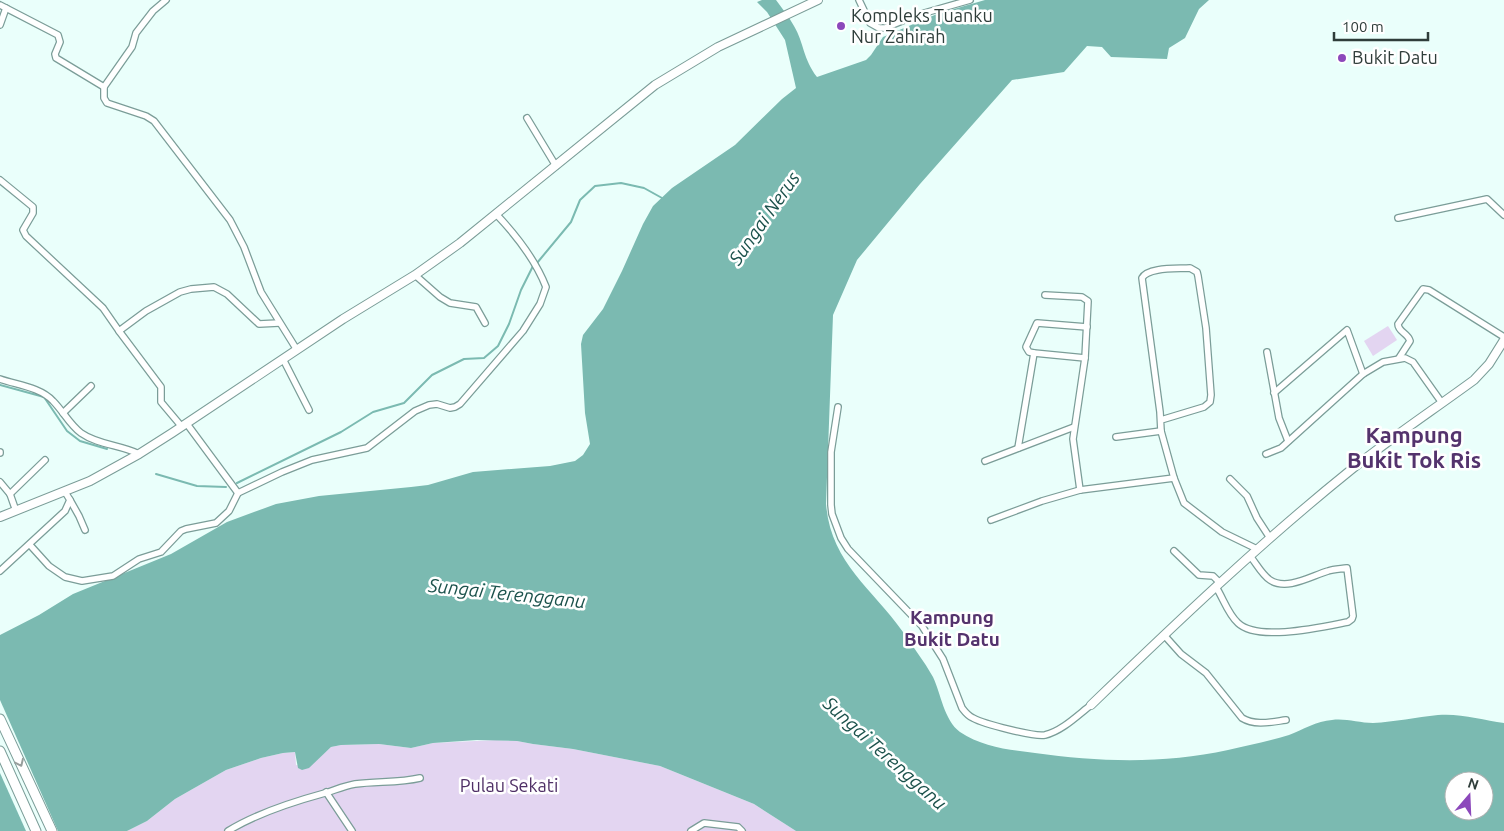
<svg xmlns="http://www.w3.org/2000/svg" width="1504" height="831" font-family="Ubuntu,sans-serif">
<rect width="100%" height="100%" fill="#eafffb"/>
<g fill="#e3d5f1">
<polygon points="1388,326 1397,340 1373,356 1364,341"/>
<polygon points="496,740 517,741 533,744 573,749 660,766 754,804 796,831 127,831 147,821 175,799 226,770 261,758 283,753 295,752 296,765 309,767 331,747 341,745 379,744 411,748 433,743"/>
</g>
<path fill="#7bbab1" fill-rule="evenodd" d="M762,0H776C782,8 789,17 794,26C804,43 803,59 817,77L866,60L871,55L883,37L937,14L985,0H1209L1199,9L1185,38L1169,48L1167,59L1111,57L1102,47L1087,46L1064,72L1012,80L920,184L857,260L833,315L826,504C831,563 871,587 903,632C913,647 924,661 933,677C941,694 944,720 960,732C982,747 1010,750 1035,753C1099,762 1165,764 1228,750C1248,745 1270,741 1289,735C1302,730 1317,721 1332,720C1345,718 1359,723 1373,723C1395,722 1416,717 1438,715C1460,713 1483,720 1504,723V831H796L754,804L660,766L573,749L533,744L517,741L477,740L433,743L411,748L379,744L341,745L331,747L309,768L302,770L298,768L295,752L283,753L261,758L226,770L175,799L147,821L127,831H0V635L39,615L73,594L171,554L227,522L276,504L319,496L411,487L428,485L473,472L550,466L575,461L583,455L590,444L585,413L581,344L583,335L603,309L622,271L643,224L653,206L672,188L735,145L782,99L796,88L785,40L767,12L757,2ZM1454,781H1484V811H1454Z"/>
<polygon fill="#eafffb" points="0,700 58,831 26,831 0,773"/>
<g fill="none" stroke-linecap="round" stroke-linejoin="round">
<g stroke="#7bbab1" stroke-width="2">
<polyline points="537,263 571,222 580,200 595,186 621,183 644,188 662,198"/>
<polyline points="0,385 44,397 67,431 80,441 107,449"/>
<polyline points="156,474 197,486 226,487"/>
<polyline points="237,483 341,432 373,412 404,403 432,375 464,359 484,358 498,346 509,324 521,290 533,266"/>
</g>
<defs>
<g id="minor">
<polyline points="859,0 870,23 879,28 885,28 914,16 970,0"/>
<polyline points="0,5 58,35 60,42 55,54 56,58 104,87 104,98 107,103 146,116 154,121 230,220 244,247 261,292 297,350"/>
<polyline points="0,25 6,8"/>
<polyline points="104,87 132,47 136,33 153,11 166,0"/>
<polyline points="527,118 556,166"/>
<polyline points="0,180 33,207 33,213 23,230 26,236 103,308 119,331 146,311 180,292 191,289 214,287 227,294 259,324 279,323"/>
<polyline points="1398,218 1487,199 1504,215"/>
<polyline points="415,275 440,297 450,303 476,307 485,323"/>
<polyline points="1045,295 1082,297 1088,301 1085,358 1073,439 1080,490"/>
<polyline points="119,331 161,387 161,402 182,427"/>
<polyline points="1267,352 1279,418 1288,441"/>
<polyline points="1085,358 1034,353 1029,352 1026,347 1037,323 1087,327"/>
<path d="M1399,358L1410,341C1408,333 1398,332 1398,324L1423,289L1429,290L1504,337"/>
<polyline points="283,359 309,410"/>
<path d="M0,379C17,385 40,387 53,401C63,411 70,425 81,433C98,445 121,445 139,454"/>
<polyline points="1274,393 1347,330 1363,374"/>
<path d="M838,407L831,452V505L832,514L841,538L848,549L922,626L943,659L962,708C965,712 968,716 973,718C984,724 1034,737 1045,735C1062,731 1078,715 1091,705"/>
<polyline points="63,413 91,386"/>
<path d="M1161,420L1204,407L1210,402L1211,395L1206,328L1198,276L1197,272L1190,268C1177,269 1148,267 1142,278L1160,412L1161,431L1174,478L1184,503L1222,532L1257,549"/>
<polyline points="187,424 238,493"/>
<polyline points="1116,437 1161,431"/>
<polyline points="1018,448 1034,353"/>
<polyline points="0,453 0,452"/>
<polyline points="1266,454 1281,448 1363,374 1383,362 1405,358 1413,362 1442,403"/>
<polyline points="985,461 1074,427"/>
<polyline points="1230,479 1247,496 1257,518 1270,538"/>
<polyline points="0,482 10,494 16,511"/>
<polyline points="10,494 45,460"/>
<polyline points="70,500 79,516 85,530"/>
<polyline points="991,520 1042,501 1080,490 1174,478"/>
<path d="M30,545L49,566L65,577L82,581L113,576L139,559L161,552L181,531L186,529L216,523L229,511L238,493L282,472L312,460L367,448L415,411L429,405L437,404L450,408L455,407L460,404L523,331L540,304L546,287C535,259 516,235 496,214"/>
<polyline points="1174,551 1199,575 1213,576 1220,583"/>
<polyline points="0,571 65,511 70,500 65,492"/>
<path d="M1216,587C1223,598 1228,614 1238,623C1258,642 1322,627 1348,622L1352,619L1353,616L1347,568C1341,569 1334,569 1328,571C1311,576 1287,591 1270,580C1262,575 1256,563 1250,556"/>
<path d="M1164,635L1181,654L1206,673L1242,718C1255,726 1271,722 1286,720"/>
<polyline points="326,792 352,831"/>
<path d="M228,831C257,813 292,802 325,793C335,790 344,786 355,784C377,781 399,783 420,778"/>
<polyline points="691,831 704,823 738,827 742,831"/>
</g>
<g id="tertiary">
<polyline points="0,517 90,481 139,454 172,433 343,319 415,275 460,243 655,85 718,47 818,0"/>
<path d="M1091,705C1175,624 1260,543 1352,469C1391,438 1433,410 1474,380L1489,364L1504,340"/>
</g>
<g id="primary">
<polyline points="0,719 52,831"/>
<polyline points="0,751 36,831"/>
</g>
</defs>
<use href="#minor" stroke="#7b9d98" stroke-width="8"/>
<use href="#tertiary" stroke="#7b9d98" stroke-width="10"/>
<use href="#primary" stroke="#7b9d98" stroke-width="11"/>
<use href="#minor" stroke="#fff" stroke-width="5.5"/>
<use href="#tertiary" stroke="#fff" stroke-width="8"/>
<use href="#primary" stroke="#fff" stroke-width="9"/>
</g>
<defs><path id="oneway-chevron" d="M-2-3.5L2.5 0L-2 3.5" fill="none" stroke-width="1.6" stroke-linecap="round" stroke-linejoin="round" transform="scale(1.25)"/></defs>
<use stroke="#979e9c" href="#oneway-chevron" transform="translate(20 763) rotate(65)"/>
<g fill="#8c48bb" stroke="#fff" stroke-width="2">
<circle cx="841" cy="26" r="5"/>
<circle cx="1342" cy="58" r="5"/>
</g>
<g text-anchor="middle" stroke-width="5" stroke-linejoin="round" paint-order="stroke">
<g font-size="18" fill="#2f3d3a" stroke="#fff" text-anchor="start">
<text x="851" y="22">Kompleks Tuanku<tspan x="851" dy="21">Nur Zahirah</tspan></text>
<text x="1352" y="64">Bukit Datu</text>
</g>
<g font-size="18" fill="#4f3066" stroke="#fff">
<text x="509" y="792">Pulau Sekati</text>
</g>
<g font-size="19" font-style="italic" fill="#1c524c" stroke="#fff">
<text transform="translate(764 218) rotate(-55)" y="7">Sungai Nerus</text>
<text transform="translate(507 593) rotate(6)" y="7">Sungai Terengganu</text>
<text transform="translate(885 753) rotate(42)" y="7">Sungai Terengganu</text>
</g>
<g font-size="19" font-weight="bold" fill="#54336d" stroke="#fff">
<text x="952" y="624">Kampung<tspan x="952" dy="22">Bukit Datu</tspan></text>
</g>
<g font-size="22" font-weight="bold" fill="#54336d" stroke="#fff">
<text x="1414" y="443">Kampung<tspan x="1414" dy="25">Bukit Tok Ris</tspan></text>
</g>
</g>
<g transform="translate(1469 796) rotate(19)"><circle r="24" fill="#ffffff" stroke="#acb1b0"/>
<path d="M0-4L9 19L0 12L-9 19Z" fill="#8c48bb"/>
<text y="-8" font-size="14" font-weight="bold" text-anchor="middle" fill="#2f3d3a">N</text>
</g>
<path d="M1334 32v8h94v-8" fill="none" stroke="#2f3d3a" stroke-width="2.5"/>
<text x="1342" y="32" font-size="15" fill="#2f3d3a" stroke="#ffffff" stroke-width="4" paint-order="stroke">100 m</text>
</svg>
